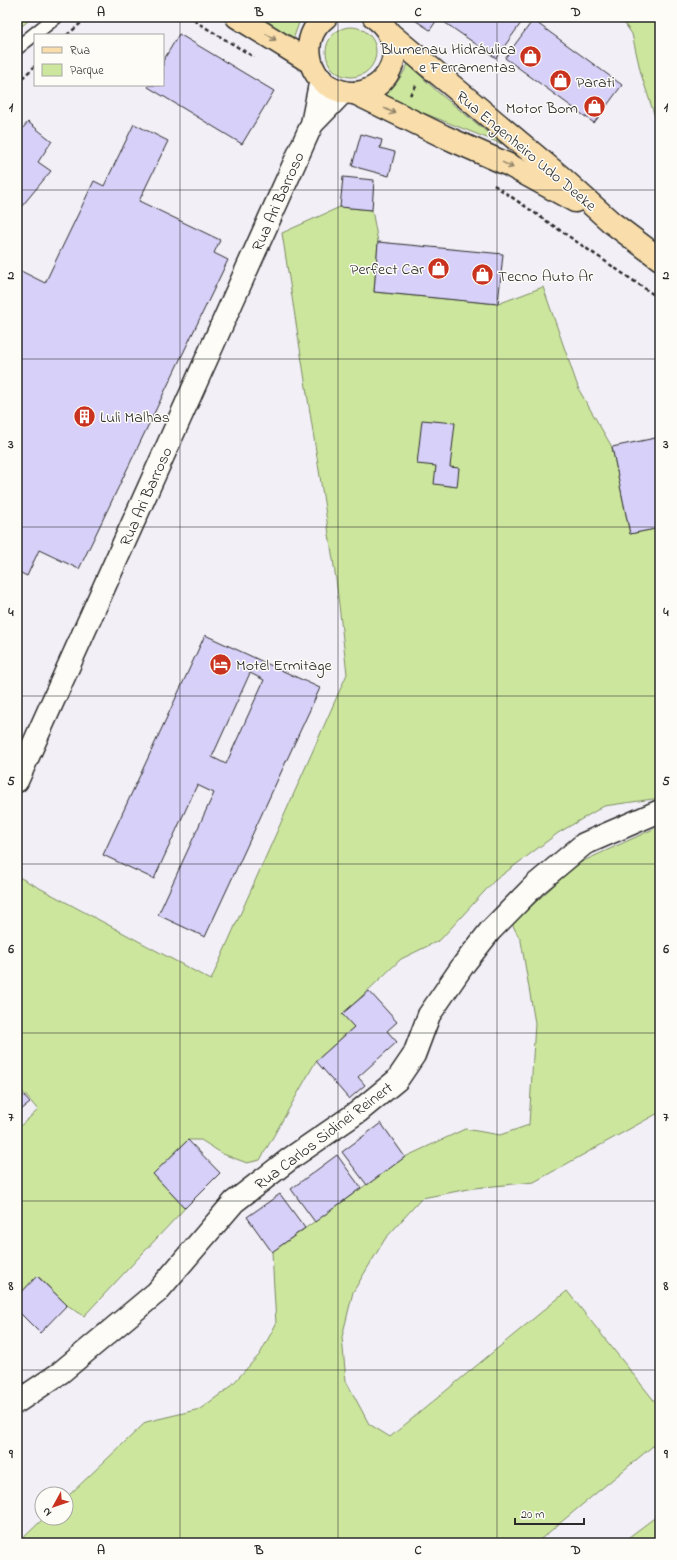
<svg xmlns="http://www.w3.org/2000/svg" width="677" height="1560" font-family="'Indie Flower',sans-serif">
<rect width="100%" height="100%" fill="#f2eff7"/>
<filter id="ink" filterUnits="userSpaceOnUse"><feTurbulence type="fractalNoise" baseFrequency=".025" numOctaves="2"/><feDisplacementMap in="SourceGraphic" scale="8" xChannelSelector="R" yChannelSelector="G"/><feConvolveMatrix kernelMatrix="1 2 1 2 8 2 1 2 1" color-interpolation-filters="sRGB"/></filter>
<g filter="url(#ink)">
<g fill="#cce79d" stroke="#7c8964">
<polygon points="17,17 33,17 17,30"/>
<polygon points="253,17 291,17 299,23 292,42"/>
<polygon points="620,17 660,17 660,124 656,120 641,74 632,34"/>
<circle cx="351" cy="52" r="25"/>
<path d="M408,64L440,94L502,144L383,97C394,87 402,77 408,64Z"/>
<polygon points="340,207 372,210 378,242 374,292 498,304 543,287 579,390 612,447 630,534 660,528 660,798 604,806 558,833 494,881 440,940 401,959 343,1014 354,1027 316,1061 260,1160 247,1163 223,1154 201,1140 188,1140 153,1174 185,1208 84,1316 67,1305 38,1276 17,1297 17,1129 38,1110 17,1085 17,876 211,980 347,674 336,579 282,233"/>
<polygon points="660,826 660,969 656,972 656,1002 660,1009 660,1112 534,1182 474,1188 422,1198 385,1239 353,1292 342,1337 346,1381 369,1424 390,1437 567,1291 660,1408 660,1440 536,1543 18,1543 44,1518 66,1518 66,1498 146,1422 200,1409 229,1388 260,1354 276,1324 272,1252 405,1157 465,1129 500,1135 529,1125 535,1023 521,941 512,924 577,864"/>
<polygon points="660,1514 660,1543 621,1543 657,1516"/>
</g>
<g fill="#d7d0f8" stroke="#2b2b2b" fill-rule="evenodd">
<polygon points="410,17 439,17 430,30"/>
<polygon points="448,17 513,17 521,23 496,58 444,22"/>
<polygon points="533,20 622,85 594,123 505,58"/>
<polygon points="179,34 274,91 242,144 148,87 149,85 163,85 163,61"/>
<polygon points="28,122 52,141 38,162 51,171 17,212 17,135"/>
<polygon points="134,124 168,141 139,201 220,240 214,253 228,260 79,569 39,550 27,576 17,571 17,269 45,283 94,181 104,186"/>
<polygon points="361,134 382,140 380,148 395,152 389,176 352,166"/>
<polygon points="343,177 374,180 372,210 340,207"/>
<polygon points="378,242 503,254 498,304 374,292"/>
<polygon points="422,420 455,423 450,467 459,468 457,487 434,484 436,466 417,464"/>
<polygon points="660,437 660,528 630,534 612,447"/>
<path d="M205,635L320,688L205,937L158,915L214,793L197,785L154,879L103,855ZM250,673L264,680L226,764L212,757Z"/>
<polygon points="369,991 397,1022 387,1031 397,1042 358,1077 365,1085 349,1099 316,1061 354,1027 342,1014"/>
<polygon points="17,1088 30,1103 17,1113"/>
<polygon points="381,1123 405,1157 367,1185 342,1152"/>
<polygon points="188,1140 220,1173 185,1208 153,1174"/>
<polygon points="337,1155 361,1188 315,1222 291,1189"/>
<polygon points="280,1194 305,1228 272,1252 247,1217"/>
<polygon points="37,1276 67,1305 40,1333 17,1310 17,1297"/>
</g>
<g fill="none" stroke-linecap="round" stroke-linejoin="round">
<defs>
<polyline id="lane" points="17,48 56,17"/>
<polyline id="street" points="17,1402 60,1373 157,1292 234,1202 291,1158 358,1112 397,1080 414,1055 429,1015 464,964 490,931 535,885 584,844 660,811"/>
<g id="secondary">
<polyline points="312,124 343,92"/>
<polyline points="17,781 312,124 321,79"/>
</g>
<g id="primary">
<polyline points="237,17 310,62"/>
<path d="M326,17C313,27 307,40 310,57C311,68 319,81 329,86C378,114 420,50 374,17"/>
<polyline points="388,32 561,177 611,222 660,259"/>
<polyline points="355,93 443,136 509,165 575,201"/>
</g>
</defs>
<use href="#lane" stroke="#2b2b2b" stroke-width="16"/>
<use href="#street" stroke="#2b2b2b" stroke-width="25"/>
<use href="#secondary" stroke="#2b2b2b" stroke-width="25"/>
<use href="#primary" stroke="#2b2b2b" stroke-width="25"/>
<g stroke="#2b2b2b" stroke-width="2.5" stroke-dasharray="4 3" stroke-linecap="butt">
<polyline points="188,17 254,57"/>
<polyline points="67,35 88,17"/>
<polyline points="17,83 35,66"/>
<polyline points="410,95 417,84"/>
<polyline points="494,185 660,299"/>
</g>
<use href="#lane" stroke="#fdfcf7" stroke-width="13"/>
<use href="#street" stroke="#fdfcf7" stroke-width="22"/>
<use href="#secondary" stroke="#fdfcf7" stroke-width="22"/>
<use href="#primary" stroke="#f9deab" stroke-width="22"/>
</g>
<defs><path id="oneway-shaft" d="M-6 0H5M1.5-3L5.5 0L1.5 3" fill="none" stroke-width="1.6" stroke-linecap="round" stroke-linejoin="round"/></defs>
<g stroke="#92846b">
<use href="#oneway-shaft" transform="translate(271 37) rotate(32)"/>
<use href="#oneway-shaft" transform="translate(390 111) rotate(26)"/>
<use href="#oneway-shaft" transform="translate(508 165) rotate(26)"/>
</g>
</g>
<path fill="none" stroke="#2b2b2b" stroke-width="1" stroke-opacity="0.55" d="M180,17V1543M338,17V1543M497,17V1543M17,190H660M17,359H660M17,527H660M17,696H660M17,864H660M17,1033H660M17,1201H660M17,1370H660"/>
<defs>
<symbol id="shop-disc" viewBox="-11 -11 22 22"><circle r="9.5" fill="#c8321e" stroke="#fdfcf7"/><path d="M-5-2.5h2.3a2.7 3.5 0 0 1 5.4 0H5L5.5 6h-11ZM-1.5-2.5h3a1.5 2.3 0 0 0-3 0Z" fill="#fff"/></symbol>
<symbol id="building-disc" viewBox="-11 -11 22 22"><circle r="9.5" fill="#c8321e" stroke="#fdfcf7"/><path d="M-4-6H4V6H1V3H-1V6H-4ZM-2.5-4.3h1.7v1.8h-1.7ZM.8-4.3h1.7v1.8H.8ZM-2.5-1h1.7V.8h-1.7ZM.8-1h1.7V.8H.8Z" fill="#fff"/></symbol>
<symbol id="hotel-disc" viewBox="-11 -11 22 22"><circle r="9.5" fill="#c8321e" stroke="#fdfcf7"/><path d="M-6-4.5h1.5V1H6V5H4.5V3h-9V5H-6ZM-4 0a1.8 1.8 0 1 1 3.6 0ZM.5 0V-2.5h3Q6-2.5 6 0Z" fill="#fff"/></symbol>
</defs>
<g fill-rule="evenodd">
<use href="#shop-disc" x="518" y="44" width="25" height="25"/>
<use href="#shop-disc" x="548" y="68" width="25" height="25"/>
<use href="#shop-disc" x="582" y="94" width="25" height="25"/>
<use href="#shop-disc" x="426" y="256" width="25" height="25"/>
<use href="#shop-disc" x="470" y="262" width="25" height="25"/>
<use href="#building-disc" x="72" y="404" width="25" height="25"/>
<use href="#hotel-disc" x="208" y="652" width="25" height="25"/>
</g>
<g text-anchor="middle" stroke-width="3" stroke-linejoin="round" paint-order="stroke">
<g font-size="16" fill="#2b2b2b" stroke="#fdfcf7" text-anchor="start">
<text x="516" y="54" text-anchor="end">Blumenau Hidráulica<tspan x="516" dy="18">e Ferramentas</tspan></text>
<text x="576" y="87">Parati</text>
<text x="578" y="113" text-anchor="end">Motor Bom</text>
<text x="424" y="274" text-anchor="end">Perfect Car</text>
<text x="498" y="281">Tecno Auto Ar</text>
<text x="100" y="422">Luli Malhas</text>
<text x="236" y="670">Motel Ermitage</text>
</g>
<g font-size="16" fill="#2b2b2b" stroke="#fdfcf7">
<text transform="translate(527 150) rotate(40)" y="6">Rua Engenheiro Udo Deeke</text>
<text transform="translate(277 201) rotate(-66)" y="6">Rua Ari Barroso</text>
<text transform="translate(145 496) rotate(-66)" y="6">Rua Ari Barroso</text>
<text transform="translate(323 1135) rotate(-37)" y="6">Rua Carlos Sidinei Reinert</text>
</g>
</g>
<rect width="677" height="1560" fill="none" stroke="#fdfcf7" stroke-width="44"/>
<rect x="34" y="34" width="130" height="52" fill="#fdfcf7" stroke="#a9a8a5"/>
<rect x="42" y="47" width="20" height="6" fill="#f9deab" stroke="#a9a8a5"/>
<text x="70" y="54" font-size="12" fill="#2b2b2b">Rua</text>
<rect x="42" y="64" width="20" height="12" fill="#cce79d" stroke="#a9a8a5"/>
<text x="70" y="74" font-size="12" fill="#2b2b2b">Parque</text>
<g transform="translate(54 1506) rotate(230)"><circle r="19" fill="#fdfcf7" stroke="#a9a8a5"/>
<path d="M0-3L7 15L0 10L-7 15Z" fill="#c8321e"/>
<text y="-6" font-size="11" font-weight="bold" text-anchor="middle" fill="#2b2b2b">N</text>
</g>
<path d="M515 1518v6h69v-6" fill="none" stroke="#2b2b2b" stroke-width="2"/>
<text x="521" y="1518" font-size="12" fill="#2b2b2b" stroke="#fdfcf7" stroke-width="3" paint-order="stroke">20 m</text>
<rect x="22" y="22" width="633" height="1516" fill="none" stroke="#2b2b2b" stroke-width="1.5"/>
<g font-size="13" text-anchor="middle" font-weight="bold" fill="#2b2b2b">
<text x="101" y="16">A</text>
<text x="259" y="16">B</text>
<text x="418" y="16">C</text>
<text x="576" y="16">D</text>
<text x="11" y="111">1</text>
<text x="666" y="111">1</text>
<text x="11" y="279">2</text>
<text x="666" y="279">2</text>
<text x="11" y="448">3</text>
<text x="666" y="448">3</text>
<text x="11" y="616">4</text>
<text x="666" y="616">4</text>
<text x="11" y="785">5</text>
<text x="666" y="785">5</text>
<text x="11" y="953">6</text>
<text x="666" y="953">6</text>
<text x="11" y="1121">7</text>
<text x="666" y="1121">7</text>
<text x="11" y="1290">8</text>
<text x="666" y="1290">8</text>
<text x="11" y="1458">9</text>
<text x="666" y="1458">9</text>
<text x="101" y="1554">A</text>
<text x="259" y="1554">B</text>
<text x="418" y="1554">C</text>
<text x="576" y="1554">D</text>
</g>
</svg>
